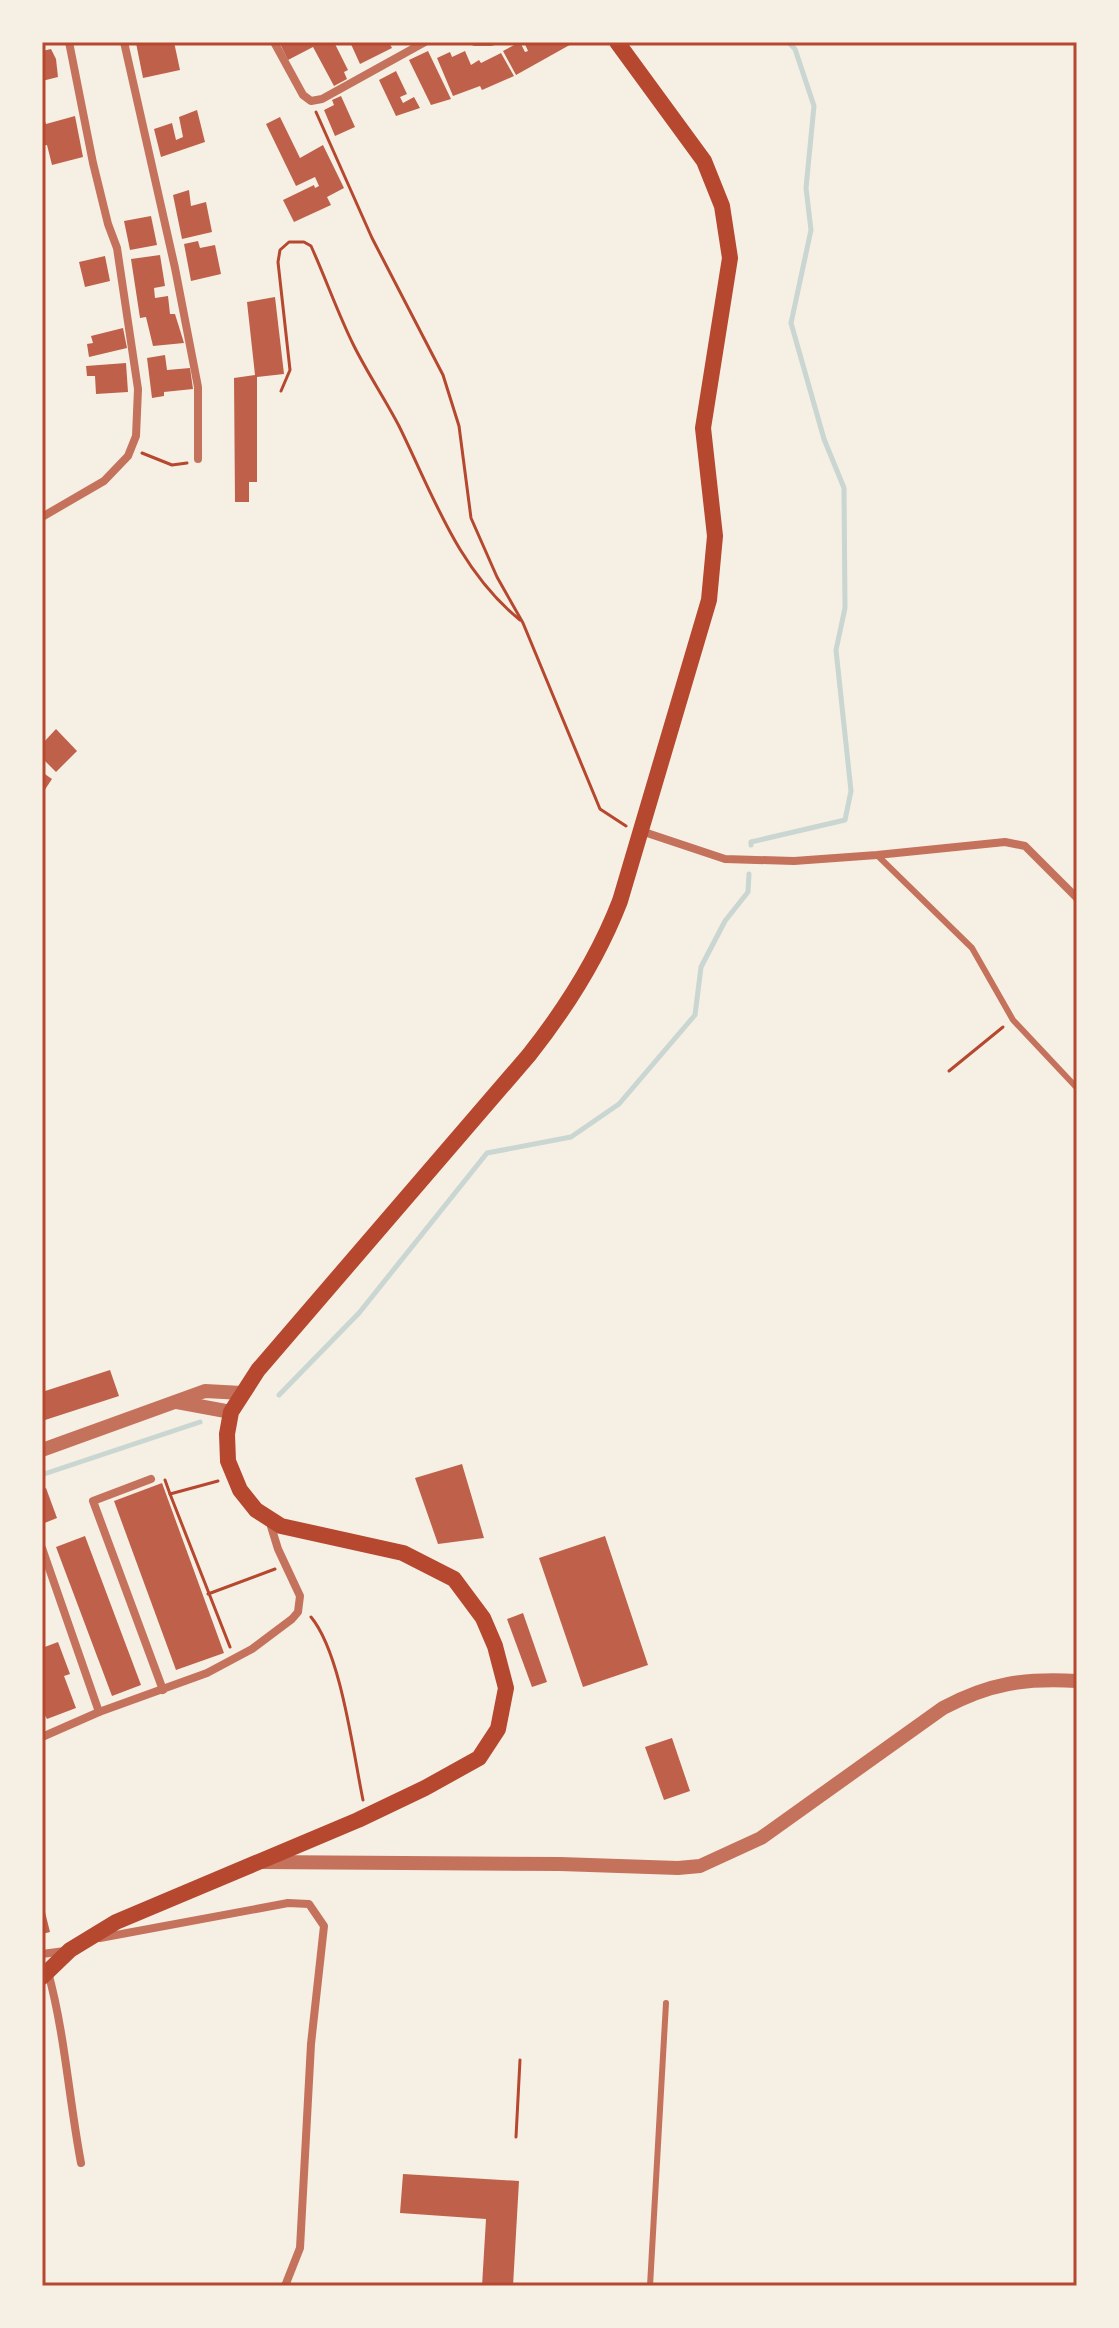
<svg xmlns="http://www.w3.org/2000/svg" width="1119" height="2328" font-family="Jost,sans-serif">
<rect width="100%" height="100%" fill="#f6efe4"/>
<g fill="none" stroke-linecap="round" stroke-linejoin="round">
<g stroke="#c9d6d2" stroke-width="5">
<polyline points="751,845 751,842 845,820 851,791 836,650 845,608 844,488 824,439 791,323 811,230 806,188 814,106 795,49 788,42"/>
<polyline points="279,1395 359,1313 487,1153 571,1137 619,1104 695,1015 701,967 725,921 748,892 749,874"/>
<polyline points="44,1474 200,1422"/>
</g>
</g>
<g fill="#bf614a">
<polygon points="140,42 174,42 180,70 143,78 136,43"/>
<polygon points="279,42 334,42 348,70 344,72 347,79 334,86 313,47 288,60"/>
<polygon points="350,42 389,42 392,48 360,64"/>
<polygon points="520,42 525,52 528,51 524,42 575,42 516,75 503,51"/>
<polygon points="51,49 56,59 58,77 42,81 42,51"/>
<polygon points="428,51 451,99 431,105 409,60"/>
<polygon points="465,51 471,65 479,60 481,63 501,53 514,76 482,90 480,86 453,96 437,58 450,52 452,57"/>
<polygon points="396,71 407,94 400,97 403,103 414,97 420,108 396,116 379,80"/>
<polygon points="341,96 355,127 335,136 324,110 334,105 332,100"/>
<polygon points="197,110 205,142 161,157 154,129 172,123 176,140 183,137 179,117"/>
<polygon points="42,115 46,124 75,116 83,157 52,165 47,145 42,146"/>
<polygon points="280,117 300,158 323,145 344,188 327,197 331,205 294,222 283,200 314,185 315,188 319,186 315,177 296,186 266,124"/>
<polygon points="189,190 191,206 206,202 212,232 182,239 173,195"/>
<polygon points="151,216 157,245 130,250 124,221"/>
<polygon points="198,241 200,248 215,245 221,274 191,281 184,244"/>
<polygon points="160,255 165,286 154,288 155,298 168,296 170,314 175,314 184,343 153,346 146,317 140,318 131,259"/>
<polygon points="105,256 110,281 85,287 79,262"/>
<polygon points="275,297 284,374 257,377 257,482 249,482 249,502 235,502 234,378 255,375 247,302"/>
<polygon points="123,328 127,348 89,357 87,344 93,343 91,336"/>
<polygon points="165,355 167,370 190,368 193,389 164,392 164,396 152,398 147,358"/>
<polygon points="126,363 128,392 96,394 95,376 87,376 86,366"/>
<polygon points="56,729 77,751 56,772 42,758 42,744"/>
<polygon points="42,772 52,779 42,794"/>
<polygon points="110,1370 119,1396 42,1421 42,1392"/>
<polygon points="462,1464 484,1538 438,1544 415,1478"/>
<polygon points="162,1483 224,1653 176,1670 114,1501"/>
<polygon points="46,1488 57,1518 42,1524 42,1490"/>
<polygon points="85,1536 141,1685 112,1696 56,1547"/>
<polygon points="605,1536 648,1665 583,1687 539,1558"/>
<polygon points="523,1613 547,1682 532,1687 507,1619"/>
<polygon points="58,1642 70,1674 64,1676 76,1708 47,1719 42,1710 42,1648"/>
<polygon points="672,1738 690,1791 664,1800 645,1747"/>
<polygon points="43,1904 50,1932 42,1934 42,1905"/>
<polygon points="403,2174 519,2181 513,2286 482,2286 486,2219 400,2213"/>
</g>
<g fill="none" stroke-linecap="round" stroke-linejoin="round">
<g stroke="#b5482f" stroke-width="3">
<polyline points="316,112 372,238 443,375 459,426 471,518 497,577 523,623 600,809 626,826"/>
<path d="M281,391L290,370L278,262L280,250L289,242H304L311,246C326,279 338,314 354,346C368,374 385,399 399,426C433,495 458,570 520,620"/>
<polyline points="142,453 172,465 187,463"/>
<polyline points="949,1071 1003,1027"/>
<polyline points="165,1480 170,1494 218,1481"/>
<polyline points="170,1494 230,1647"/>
<polyline points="208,1594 275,1569"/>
<path d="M311,1617C341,1653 353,1752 363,1800"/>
<polyline points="516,2137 520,2060"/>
</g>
<g stroke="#c5725c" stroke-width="6">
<polyline points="877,855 972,948 1013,1020 1077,1088"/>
<polyline points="650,2286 666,2003"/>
</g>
<g stroke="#c5725c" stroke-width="8">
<polyline points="124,42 175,268 198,387 198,459"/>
<polyline points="274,42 303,95 311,101 322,99 425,42"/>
<polyline points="475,42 491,42"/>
<polyline points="42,517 104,481 128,456 136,436 138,389 117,248 108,224 93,163 69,42"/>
<polyline points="641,831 725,859 794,861 877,855 1005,842 1025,846 1077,898"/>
<polyline points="151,1479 93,1501 163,1690"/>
<polyline points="42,1548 99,1712"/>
<polyline points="42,1737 99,1712 207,1673 252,1649 292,1619 298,1612 300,1596 278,1549 270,1523"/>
<polyline points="100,1938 288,1903 309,1904 324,1926 311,2044 300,2248 285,2286"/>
<polyline points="42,1954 65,1951"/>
<path d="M48,1972C65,2034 69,2100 81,2163"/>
</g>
<g stroke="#c5725c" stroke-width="14">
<polyline points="177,1402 231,1412"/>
<polyline points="42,1450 205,1391 242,1393"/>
<path d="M260,1862L560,1864L678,1868L700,1866L761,1838L943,1708C990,1683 1025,1678 1077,1681"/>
</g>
<path stroke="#b5482f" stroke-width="16" d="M42,1977L70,1950L116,1922L358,1820L425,1788L479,1758L498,1729L506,1688L495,1646L483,1618L454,1579L403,1553L281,1526L256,1510L240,1490L228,1461L227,1434L231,1412L258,1370L529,1055C567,1007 598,958 620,901L709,600L715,536L703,428L730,258L722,206L704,161L617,42"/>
</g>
<rect width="1119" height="2328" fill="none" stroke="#f6efe4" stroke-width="88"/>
<rect x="44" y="44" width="1031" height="2240" fill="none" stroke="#b5482f" stroke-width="3"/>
</svg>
